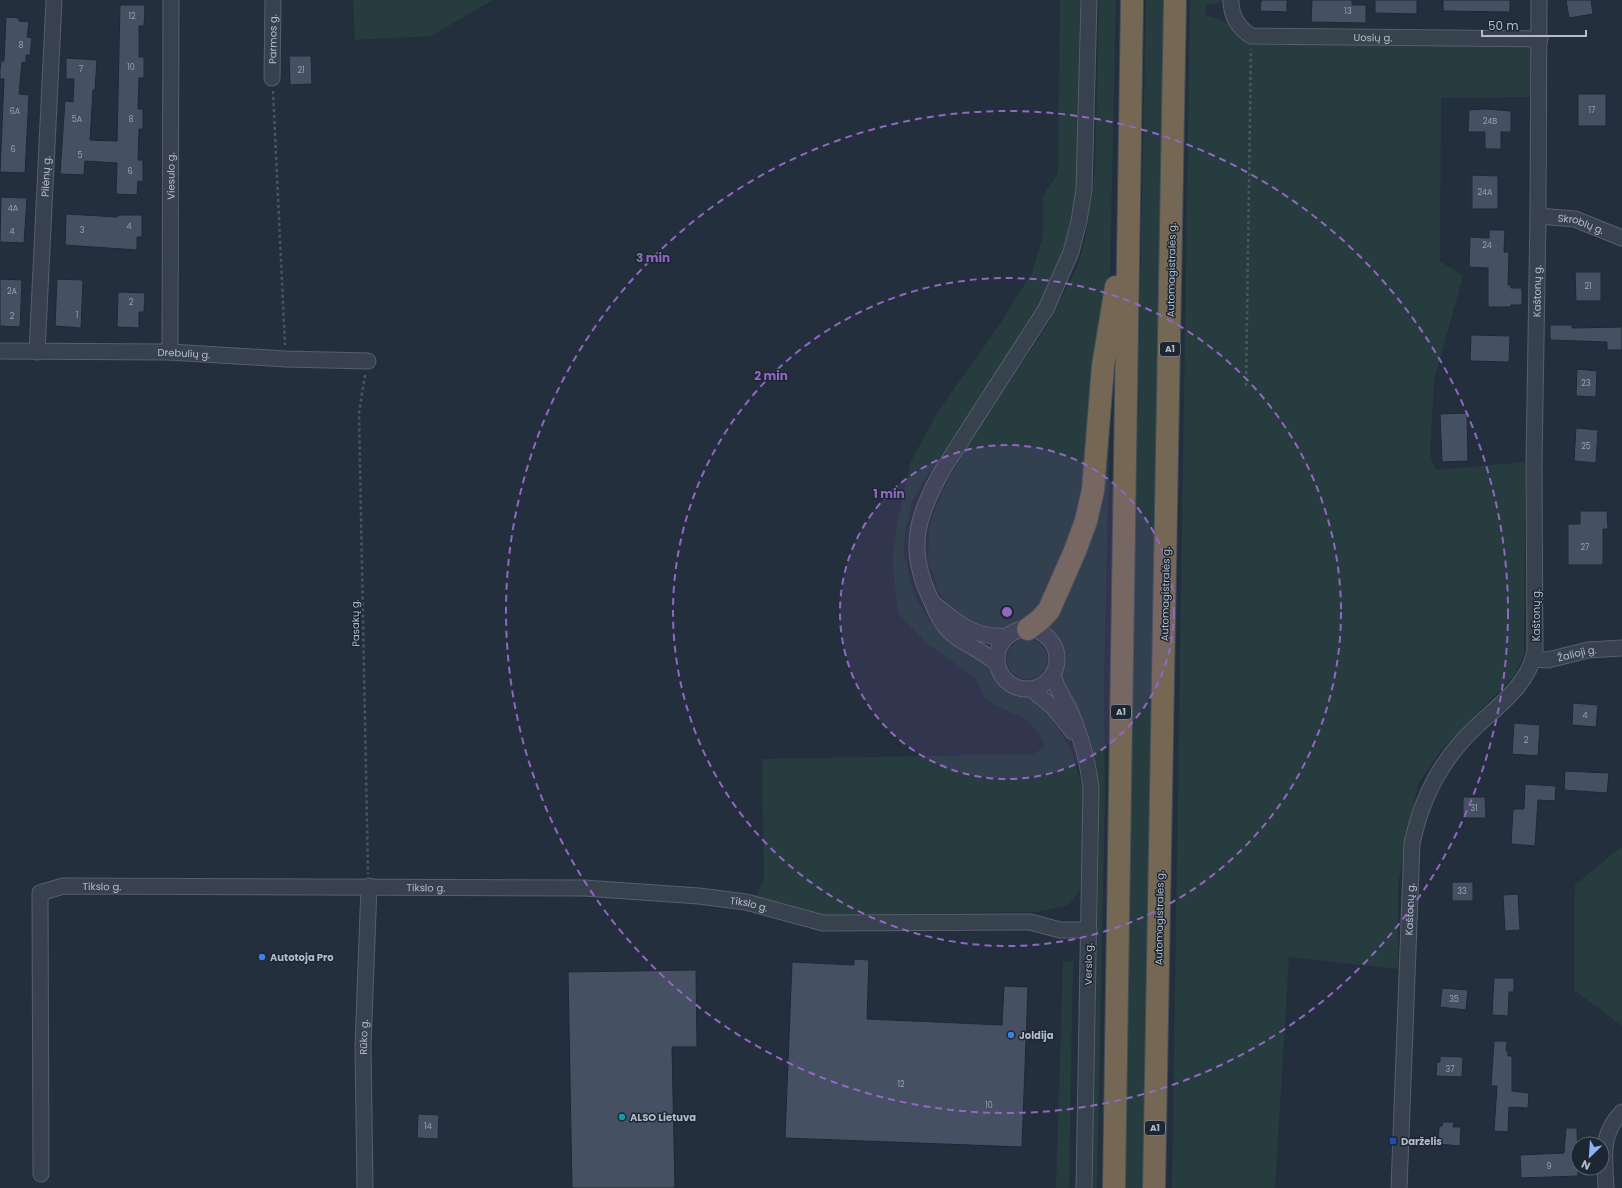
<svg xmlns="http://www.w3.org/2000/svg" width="1622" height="1188" font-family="Poppins,sans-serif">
<rect width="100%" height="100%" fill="#242f3e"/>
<g fill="#263c3f">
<polygon points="353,0 493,0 431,36 355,40"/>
<path d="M1060,0H1080C1079,86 1088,185 1057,267C1043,305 1018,340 995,374C971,410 947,446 923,482L912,502L905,532L904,554L914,594L929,621L948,641L986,664L997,682L1008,691L1034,701L1048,712L1072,752L1084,794L1080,890L1070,903L1065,906L1036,912L817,915L756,896L764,880L762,759L1033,754L1044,747L1039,733L1025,719L997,706L984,697L976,679L926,643L898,613L892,562L898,519L911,461L939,410L998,327L1032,272L1043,236V196L1058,173Z"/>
<polygon points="1099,0 1116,0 1110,272 1085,501 1044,606 1019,625 992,631 962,619 949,606 939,592 928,560 929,529 936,506 948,480 972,439 1048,324 1078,265 1086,235 1095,171"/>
<polygon points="1146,0 1165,0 1145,1188 1122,1188"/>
<polygon points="1190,0 1225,0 1217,4 1206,5 1205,15 1220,19 1255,42 1530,46 1530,97 1441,98 1440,261 1463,276 1434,380 1430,455 1436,470 1525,462 1524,655 1514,676 1443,747 1418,784 1398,883 1398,969 1289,957 1275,1188 1172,1188"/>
<polygon points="1111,364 1104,685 1105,795 1097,1188 1092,1188 1099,841 1097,774 1087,728 1061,681 1062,649 1058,639 1046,627 1070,579"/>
<circle cx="1027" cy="659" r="20"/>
<polygon points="1620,848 1622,848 1622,1026 1574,990 1575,885"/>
<polygon points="1073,961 1069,1188 1056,1188 1063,962"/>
</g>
<g fill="#455162" stroke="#1f2835">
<polygon points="1261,0 1287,0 1287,12 1260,11"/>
<polygon points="1312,0 1352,0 1352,5 1366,5 1366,23 1311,22"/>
<polygon points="1375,0 1417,0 1417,14 1375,13"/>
<polygon points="1443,0 1510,0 1510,12 1443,11"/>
<polygon points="1566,0 1591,0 1593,14 1569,18"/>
<polygon points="120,5 145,5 144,26 139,26 139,57 144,57 144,78 139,78 138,109 143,109 143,129 139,129 138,160 143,160 143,182 138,181 137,195 116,194 117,163 85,161 84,175 60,174 65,101 73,102 74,79 66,79 66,58 97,60 95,90 93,90 90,140 117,141"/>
<polygon points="6,17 19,18 19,21 29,22 27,37 32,38 30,55 26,55 26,63 22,62 19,94 29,95 25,173 0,172 4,79 0,79 0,69 1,61 4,61"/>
<polygon points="289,56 311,56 312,84 290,85"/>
<rect x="1578" y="94" width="28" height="32"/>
<polygon points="1486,109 1511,111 1511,132 1501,132 1501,149 1485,149 1485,132 1468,132 1469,110"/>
<polygon points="1472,175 1498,176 1498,209 1472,209"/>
<polygon points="1,197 27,198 24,243 0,242"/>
<polygon points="66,214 117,217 117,215 142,215 142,237 137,237 137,250 65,245"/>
<polygon points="1489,230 1505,230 1504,252 1509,252 1508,285 1511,285 1511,288 1522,288 1522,305 1511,305 1510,307 1488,307 1488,268 1469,267 1470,237 1489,238"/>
<polygon points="1575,272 1601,272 1601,301 1576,301"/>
<polygon points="0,279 22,280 20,327 0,326"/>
<polygon points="57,279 83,280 81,328 55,326"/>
<polygon points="118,292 145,293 144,312 139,312 139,328 117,327"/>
<polygon points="1550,325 1572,325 1572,328 1622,327 1622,350 1607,350 1607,342 1550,340"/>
<polygon points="1471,335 1510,336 1509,362 1470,361"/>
<polygon points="1577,369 1597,371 1596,397 1576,396"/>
<polygon points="1467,413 1468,461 1442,462 1440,414"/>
<polygon points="1576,428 1598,430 1596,463 1574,461"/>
<polygon points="1580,511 1607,511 1608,529 1603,529 1603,565 1568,565 1568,524 1580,524"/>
<polygon points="1573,703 1598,705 1596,727 1572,725"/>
<polygon points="1514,723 1540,725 1538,756 1512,754"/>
<polygon points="1565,771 1609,773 1607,793 1564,790"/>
<polygon points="1525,784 1556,786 1555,801 1538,800 1535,846 1511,844 1513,809 1524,809"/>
<polygon points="1463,797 1485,797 1486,818 1463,818"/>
<rect x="1452" y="882" width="21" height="19"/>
<polygon points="1518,894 1520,930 1505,931 1503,895"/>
<polygon points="854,959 869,960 867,1019 1002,1025 1004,986 1028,987 1022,1147 785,1138 792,962 854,965"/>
<polygon points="696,970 697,1047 672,1047 675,1188 572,1188 568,972"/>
<polygon points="1494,978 1514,978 1514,992 1509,992 1508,1016 1492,1015"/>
<polygon points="1442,988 1468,990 1466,1010 1440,1007"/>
<polygon points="1494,1041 1507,1041 1506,1051 1508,1051 1508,1056 1512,1056 1512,1091 1529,1093 1528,1108 1509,1107 1508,1132 1494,1131 1497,1086 1491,1086"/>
<polygon points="1440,1056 1463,1057 1462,1077 1436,1076 1437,1062 1440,1062"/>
<polygon points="418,1114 439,1115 438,1139 417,1138"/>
<polygon points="1443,1122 1454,1122 1453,1127 1461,1127 1460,1146 1438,1144 1439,1126 1442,1126"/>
<polygon points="1566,1128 1577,1128 1578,1176 1521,1178 1520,1155 1564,1153"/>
</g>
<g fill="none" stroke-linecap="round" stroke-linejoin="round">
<defs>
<g id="street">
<path id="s1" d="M1231,0C1231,17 1238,27 1251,36L1540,39"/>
<path id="s2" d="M272,78L273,0"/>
<path id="s3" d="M1538,216L1575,219L1622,238"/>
<path id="s4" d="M0,351L170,352L286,359L368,361"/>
<path id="s5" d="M37,352L54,0"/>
<path id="s6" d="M170,352L171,0"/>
<path d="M932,602C906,550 916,517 943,469L1046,309L1071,252L1079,221L1084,189L1089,0"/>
<circle cx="1027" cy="659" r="30"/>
<path id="s7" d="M1534,659L1548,660L1588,650L1622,648"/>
<path d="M997,663C967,639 947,643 932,602C955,622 975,639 1007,636"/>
<path d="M1053,673C1055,688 1065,699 1071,713C1081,736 1088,763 1091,788L1084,1188"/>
<polyline points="1031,689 1053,707 1073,732"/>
<path id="s8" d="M41,1174L40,893L63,886L584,888L699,896L746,902L823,923L1030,922L1060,930H1089"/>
<path id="s9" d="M365,1188L363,1046L369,886"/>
<path id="s10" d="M1399,1188L1412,844C1420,805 1435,771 1462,741C1487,712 1528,691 1535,650L1534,464L1538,216L1539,0"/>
<path d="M1606,1188C1605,1157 1599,1136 1622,1112"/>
</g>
<g id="highway">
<polyline points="1028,629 1040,620 1049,610 1075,551 1086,521 1093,490 1103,366 1116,287"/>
<polyline points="1114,1188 1132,0"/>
<polyline points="1154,1188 1175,0"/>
</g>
</defs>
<use href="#street" stroke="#565f6c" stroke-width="17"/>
<use href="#highway" stroke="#434c59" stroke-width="24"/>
<g stroke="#44595c" stroke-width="2.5" stroke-dasharray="3 3" stroke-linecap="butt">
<polyline points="273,91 285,345"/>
<polyline points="365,375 359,413 368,874"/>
<polyline points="1246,386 1251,49"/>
</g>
<use href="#street" stroke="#38414e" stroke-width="15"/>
<use href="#highway" stroke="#746855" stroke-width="22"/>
</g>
<circle cx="1007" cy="612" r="167" fill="#9266c3" fill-opacity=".12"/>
<g fill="none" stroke="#9266c3" stroke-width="2" stroke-dasharray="7 5">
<circle cx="1007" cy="612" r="167"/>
<circle cx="1007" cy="612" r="334"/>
<circle cx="1007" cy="612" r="501"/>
</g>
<g fill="#3f7fe0" stroke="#1d2633" stroke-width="1.5">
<circle cx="262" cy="957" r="4"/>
<circle cx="1011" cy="1035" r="4"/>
</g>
<circle fill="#0f9aa8" stroke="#1d2633" stroke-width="1.5" cx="622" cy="1117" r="4"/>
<rect fill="#1a4fb4" stroke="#1d2633" stroke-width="1.5" x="1389" y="1137" width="8" height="8" rx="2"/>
<g text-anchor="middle" stroke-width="3" stroke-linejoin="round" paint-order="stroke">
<g font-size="8" fill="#98a1af">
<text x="1348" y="14">13</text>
<text x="132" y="19">12</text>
<text x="21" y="48">8</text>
<text x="131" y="70">10</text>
<text x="81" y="72">7</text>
<text x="301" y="73">21</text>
<text x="1592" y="113">17</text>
<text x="15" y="114">6A</text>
<text x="77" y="122">5A</text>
<text x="131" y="122">8</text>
<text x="1490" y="124">24B</text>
<text x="13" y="152">6</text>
<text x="80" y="158">5</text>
<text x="130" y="174">6</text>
<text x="1485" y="195">24A</text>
<text x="13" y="211">4A</text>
<text x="129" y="229">4</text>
<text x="82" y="233">3</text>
<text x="12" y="234">4</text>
<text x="1487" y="248">24</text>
<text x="1588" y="289">21</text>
<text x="12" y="294">2A</text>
<text x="131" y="305">2</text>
<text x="77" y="318">1</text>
<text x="12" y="319">2</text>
<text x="1586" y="386">23</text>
<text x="1586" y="449">25</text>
<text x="1585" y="550">27</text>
<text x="1585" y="718">4</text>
<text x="1526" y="743">2</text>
<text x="1474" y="811">31</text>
<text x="1462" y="894">33</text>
<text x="1454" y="1002">35</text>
<text x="1450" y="1072">37</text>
<text x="901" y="1087">12</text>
<text x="989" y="1108">10</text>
<text x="428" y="1129">14</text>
<text x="1549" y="1169">9</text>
</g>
<g fill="#1d2633" stroke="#878f9c" stroke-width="1">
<rect x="1160" y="342" width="20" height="14" rx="3"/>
<rect x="1111" y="705" width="20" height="14" rx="3"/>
<rect x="1145" y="1121" width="20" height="14" rx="3"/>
</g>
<g font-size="9" font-weight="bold" fill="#b4bcc9">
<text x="1170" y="352">A1</text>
<text x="1121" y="715">A1</text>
<text x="1155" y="1131">A1</text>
</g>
<g font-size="10" fill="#b4bcc9" stroke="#1d2633">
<text dy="4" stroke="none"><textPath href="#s1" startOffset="165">Uosių g.</textPath></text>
<text dy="4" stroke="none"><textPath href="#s2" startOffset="39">Parmos g.</textPath></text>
<text dy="4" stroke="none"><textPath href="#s5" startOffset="176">Pilėnų g.</textPath></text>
<text dy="4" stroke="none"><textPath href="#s6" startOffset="176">Viesulo g.</textPath></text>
<text dy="4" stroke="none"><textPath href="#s3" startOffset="44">Skroblų g.</textPath></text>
<text transform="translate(1171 270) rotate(-89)" y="4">Automagistralės g.</text>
<text dy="4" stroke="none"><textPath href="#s10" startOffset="938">Kaštonų g.</textPath></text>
<text dy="4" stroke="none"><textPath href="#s4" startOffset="184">Drebulių g.</textPath></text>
<text transform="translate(1165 594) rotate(-89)" y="4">Automagistralės g.</text>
<text transform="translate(1536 615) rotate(-90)" y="4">Kaštonų g.</text>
<text transform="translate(355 623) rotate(-91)" y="4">Pasakų g.</text>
<text dy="4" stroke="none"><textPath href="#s7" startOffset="44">Žalioji g.</textPath></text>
<text dy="4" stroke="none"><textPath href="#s8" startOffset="344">Tikslo g.</textPath></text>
<text dy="4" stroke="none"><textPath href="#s8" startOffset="668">Tikslo g.</textPath></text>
<text dy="4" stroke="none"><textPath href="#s8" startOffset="992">Tikslo g.</textPath></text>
<text dy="4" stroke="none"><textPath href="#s10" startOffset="279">Kaštonų g.</textPath></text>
<text transform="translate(1159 918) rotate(-89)" y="4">Automagistralės g.</text>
<text transform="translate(1088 964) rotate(-89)" y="4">Verslo g.</text>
<text dy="4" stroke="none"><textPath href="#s9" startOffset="151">Rūko g.</textPath></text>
</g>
<g font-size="10" font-weight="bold" fill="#b4bcc9" stroke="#1d2633" text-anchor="start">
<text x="270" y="961">Autotoja Pro</text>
<text x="1019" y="1039">Joldija</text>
<text x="630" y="1121">ALSO Lietuva</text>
<text x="1401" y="1145">Darželis</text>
</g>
</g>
<circle cx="1007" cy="612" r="6" fill="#9266c3" stroke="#1d2633" stroke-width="2"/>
<g font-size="12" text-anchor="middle" font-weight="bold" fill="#9266c3" stroke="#1d2633" stroke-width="3" stroke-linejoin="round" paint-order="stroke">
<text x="653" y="262">3 min</text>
<text x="771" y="380">2 min</text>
<text x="889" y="498">1 min</text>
</g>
<g transform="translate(1590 1156) rotate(205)"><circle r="19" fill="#1d2633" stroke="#59626f"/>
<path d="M0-3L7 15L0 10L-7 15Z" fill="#8ab4f8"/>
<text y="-6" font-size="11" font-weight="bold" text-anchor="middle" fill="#b4bcc9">N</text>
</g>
<path d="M1482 30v6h104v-6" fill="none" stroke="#b4bcc9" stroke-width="2"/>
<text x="1488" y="30" font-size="12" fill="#b4bcc9" stroke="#1d2633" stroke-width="3" paint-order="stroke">50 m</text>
</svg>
